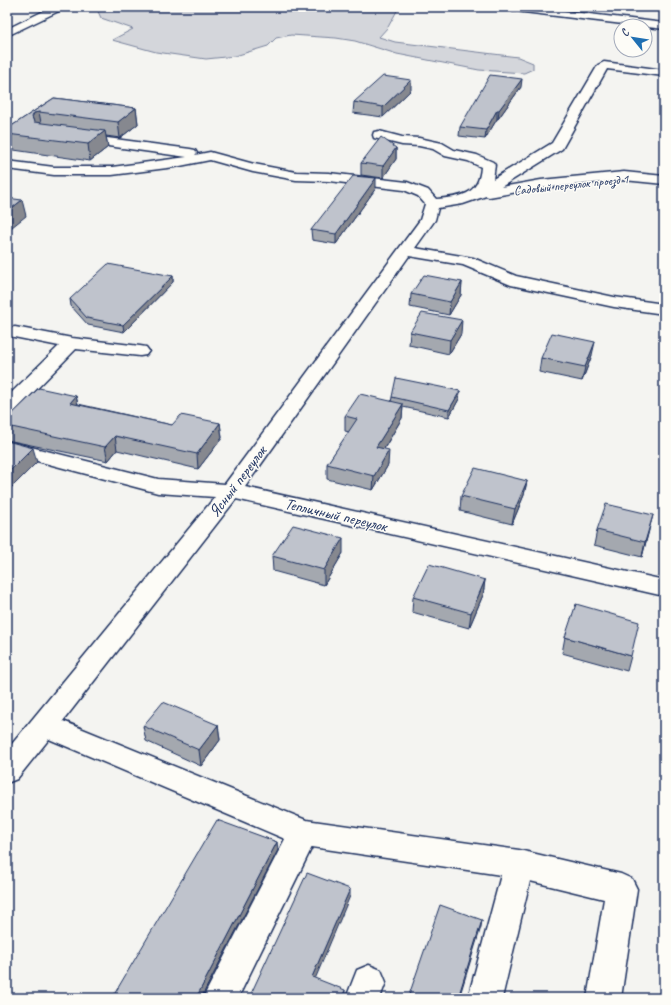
<svg xmlns="http://www.w3.org/2000/svg" width="671" height="1005" font-family="Caveat,sans-serif">
<rect width="100%" height="100%" fill="#f4f4f1"/>
<filter id="ink" filterUnits="userSpaceOnUse"><feTurbulence type="fractalNoise" baseFrequency=".025" numOctaves="2"/><feDisplacementMap in="SourceGraphic" scale="8" xChannelSelector="R" yChannelSelector="G"/><feConvolveMatrix kernelMatrix="1 2 1 2 8 2 1 2 1" color-interpolation-filters="sRGB"/></filter>
<g filter="url(#ink)">
<polygon fill="#d4d6db" stroke="#78829c" points="96,7 396,7 398,9 388,27 379,37 395,42 518,57 533,63 533,69 524,73 479,70 397,54 355,41 336,38 291,35 276,38 268,46 235,56 206,59 156,52 112,40 133,29 101,18"/>
<g fill="none" stroke-linecap="round" stroke-linejoin="round">
<defs>
<g id="minor">
<polygon points="52,7 65,7 63,9 7,36 7,29"/>
<polygon points="502,7 531,7 664,23 664,29 507,10"/>
<path d="M604,62L664,70V76L607,69L562,149L501,187L541,180L624,172L664,176V184L624,180L541,188L489,197L486,196L463,204L438,208L435,220L415,248L473,258L516,276L614,297L664,304V314L614,307L511,285L463,265L409,256L245,487L664,580V596L236,499L63,721L306,820L519,850L621,874L632,879L637,889L621,998H587L604,899L530,881L502,998H468L501,875L312,847L238,998H203L285,839L49,739L17,779L7,783V750L215,497L158,493L7,453V441L158,479L225,484L420,220L425,204L418,196L404,190L329,181L296,180L253,172L210,160L175,167L112,175H54L7,169V161L54,167H112L187,157L72,141L70,138L72,135L77,134L190,149L195,150L197,153L195,155L210,152L254,164L296,172L329,173L407,182L428,190L436,199C460,197 479,196 481,167L468,161L445,156L433,149L419,146L402,145L374,138L373,135L374,132L379,131L402,137L419,138L442,143L454,150L477,155L493,162L495,165L493,179L552,143L598,65Z"/>
<polygon points="15,327 72,338 140,346 146,347 149,351 146,355 140,356 76,349 14,412 7,414 7,397 59,346 9,336 7,331 9,328"/>
<polygon points="369,965 381,970 386,982 380,998 346,998 357,970"/>
</g>
</defs>
<use href="#minor" stroke="#1b2f5e" stroke-width="3"/>
<use href="#minor" fill="#fdfcf7" fill-rule="evenodd"/>
</g>
<g fill="#a4a8af" stroke="#1b2f5e">
<polygon points="521,87 498,119 497,119 485,139 459,136 460,127"/>
<polygon points="411,90 383,117 353,113 354,102"/>
<polygon points="54,98 136,108 138,124 120,138 106,136 108,147 90,161 7,149 7,129"/>
<polygon points="396,148 396,159 383,178 361,175 361,163"/>
<polygon points="376,188 336,244 312,240 311,230"/>
<polygon points="173,276 173,282 124,332 88,325 71,306 70,299"/>
<polygon points="462,282 461,295 449,315 410,307 411,294"/>
<polygon points="410,332 461,334 449,354 409,345"/>
<polygon points="592,355 582,381 539,372 541,358"/>
<polygon points="460,391 459,399 449,417 403,407 402,418 384,449 388,465 373,490 327,479 327,464 349,432 345,431 345,416 391,402 392,397"/>
<polygon points="76,396 78,404 172,425 220,423 222,438 198,469 117,450 108,461 7,440 7,419"/>
<polygon points="527,481 524,495 512,524 460,511 461,496"/>
<polygon points="597,530 649,530 642,557 594,545"/>
<polygon points="343,553 324,585 273,571 272,556"/>
<polygon points="485,580 483,595 469,628 412,612 413,597"/>
<polygon points="565,637 631,656 627,671 562,653"/>
<polygon points="218,725 220,740 201,766 146,741 143,726"/>
</g>
<g fill="#86888f" stroke="#1b2f5e">
<polygon points="522,79 521,87 498,119 499,110"/>
<polygon points="411,80 411,90 383,117 383,107"/>
<polygon points="136,108 138,124 120,138 118,122"/>
<polygon points="497,110 497,119 485,139 486,130"/>
<polygon points="39,112 42,128 37,129 32,117 34,113"/>
<polygon points="105,131 108,147 90,161 88,144"/>
<polygon points="396,148 396,159 383,178 383,166"/>
<polygon points="376,178 376,188 336,244 336,234"/>
<polygon points="22,200 26,216 7,231 7,212"/>
<polygon points="173,276 173,282 124,332 123,325"/>
<polygon points="462,282 461,295 449,315 450,302"/>
<polygon points="462,320 461,334 449,354 450,340"/>
<polygon points="595,342 592,355 582,381 585,367"/>
<polygon points="460,391 459,399 449,417 449,410"/>
<polygon points="76,396 79,410 70,403"/>
<polygon points="403,404 402,418 376,462 376,447"/>
<polygon points="220,423 222,438 198,469 197,454"/>
<polygon points="115,436 117,450 108,461 105,447"/>
<polygon points="33,448 37,462 7,492 7,474"/>
<polygon points="389,450 388,465 373,490 374,476"/>
<polygon points="527,481 524,495 512,524 515,509"/>
<polygon points="653,515 649,530 642,557 645,542"/>
<polygon points="343,538 343,553 324,585 324,570"/>
<polygon points="485,580 483,595 469,628 471,613"/>
<polygon points="218,725 220,740 201,766 199,750"/>
<polygon points="277,842 278,850 201,998 196,998"/>
<polygon points="350,889 350,896 313,984 312,977"/>
<polygon points="482,920 481,927 459,998 458,998"/>
<polygon points="345,990 345,998 342,998"/>
</g>
<g fill="#bfc3cc" stroke="#1b2f5e">
<polygon points="490,75 522,79 499,110 497,110 486,130 460,127"/>
<polygon points="383,76 411,80 383,107 354,102"/>
<polygon points="54,98 136,108 118,122 39,112 34,113 32,117 34,122 105,131 88,144 7,134 7,129"/>
<polygon points="381,137 396,148 383,166 361,163"/>
<polygon points="353,176 376,178 336,234 311,230"/>
<polygon points="7,198 22,200 7,212"/>
<polygon points="108,264 173,276 123,325 87,318 70,299"/>
<polygon points="424,275 462,282 450,302 411,294"/>
<polygon points="422,313 462,320 450,340 410,332"/>
<polygon points="552,333 595,342 585,367 541,358"/>
<polygon points="396,378 460,391 449,410 392,397"/>
<polygon points="39,388 76,396 70,403 172,425 181,415 220,423 197,454 115,436 105,447 7,426 7,419"/>
<polygon points="360,394 403,404 376,447 389,450 374,476 327,464 357,419 345,416"/>
<polygon points="7,441 33,448 7,474"/>
<polygon points="475,468 527,481 515,509 461,496"/>
<polygon points="606,504 653,515 645,542 597,530"/>
<polygon points="293,525 343,538 324,570 272,556"/>
<polygon points="429,564 485,580 471,613 413,597"/>
<polygon points="576,604 639,622 631,656 565,637"/>
<polygon points="163,702 218,725 199,750 143,726"/>
<polygon points="217,820 277,842 196,998 112,998"/>
<polygon points="307,873 350,889 312,977 345,990 342,998 249,998"/>
<polygon points="440,905 482,920 458,998 408,998"/>
</g>
</g>
<g text-anchor="middle" stroke-width="3" stroke-linejoin="round" paint-order="stroke">
<g font-size="13" fill="#1b2f5e" stroke="#fdfcf7">
<text transform="translate(571 184) rotate(-6)" y="5">Садовый переулок проезд 1</text>
</g>
<g font-size="16" fill="#1b2f5e" stroke="#fdfcf7">
<text transform="translate(237 481) rotate(-53)" y="6">Ясный переулок</text>
<text transform="translate(336 514) rotate(13)" y="6">Тепличный переулок</text>
</g>
</g>
<rect width="671" height="1005" fill="none" stroke="#fdfcf7" stroke-width="24"/>
<rect x="12" y="12" width="647" height="981" fill="none" stroke="#1b2f5e" stroke-width="1.5" filter="url(#ink)"/>
<g transform="translate(633 38) rotate(300)"><circle r="19" fill="#fdfcf7" stroke="#a3aaba"/>
<path d="M0-3L7 15L0 10L-7 15Z" fill="#1f6fb2"/>
<text y="-6" font-size="11" font-weight="bold" text-anchor="middle" fill="#1b2f5e">С</text>
</g>
</svg>
